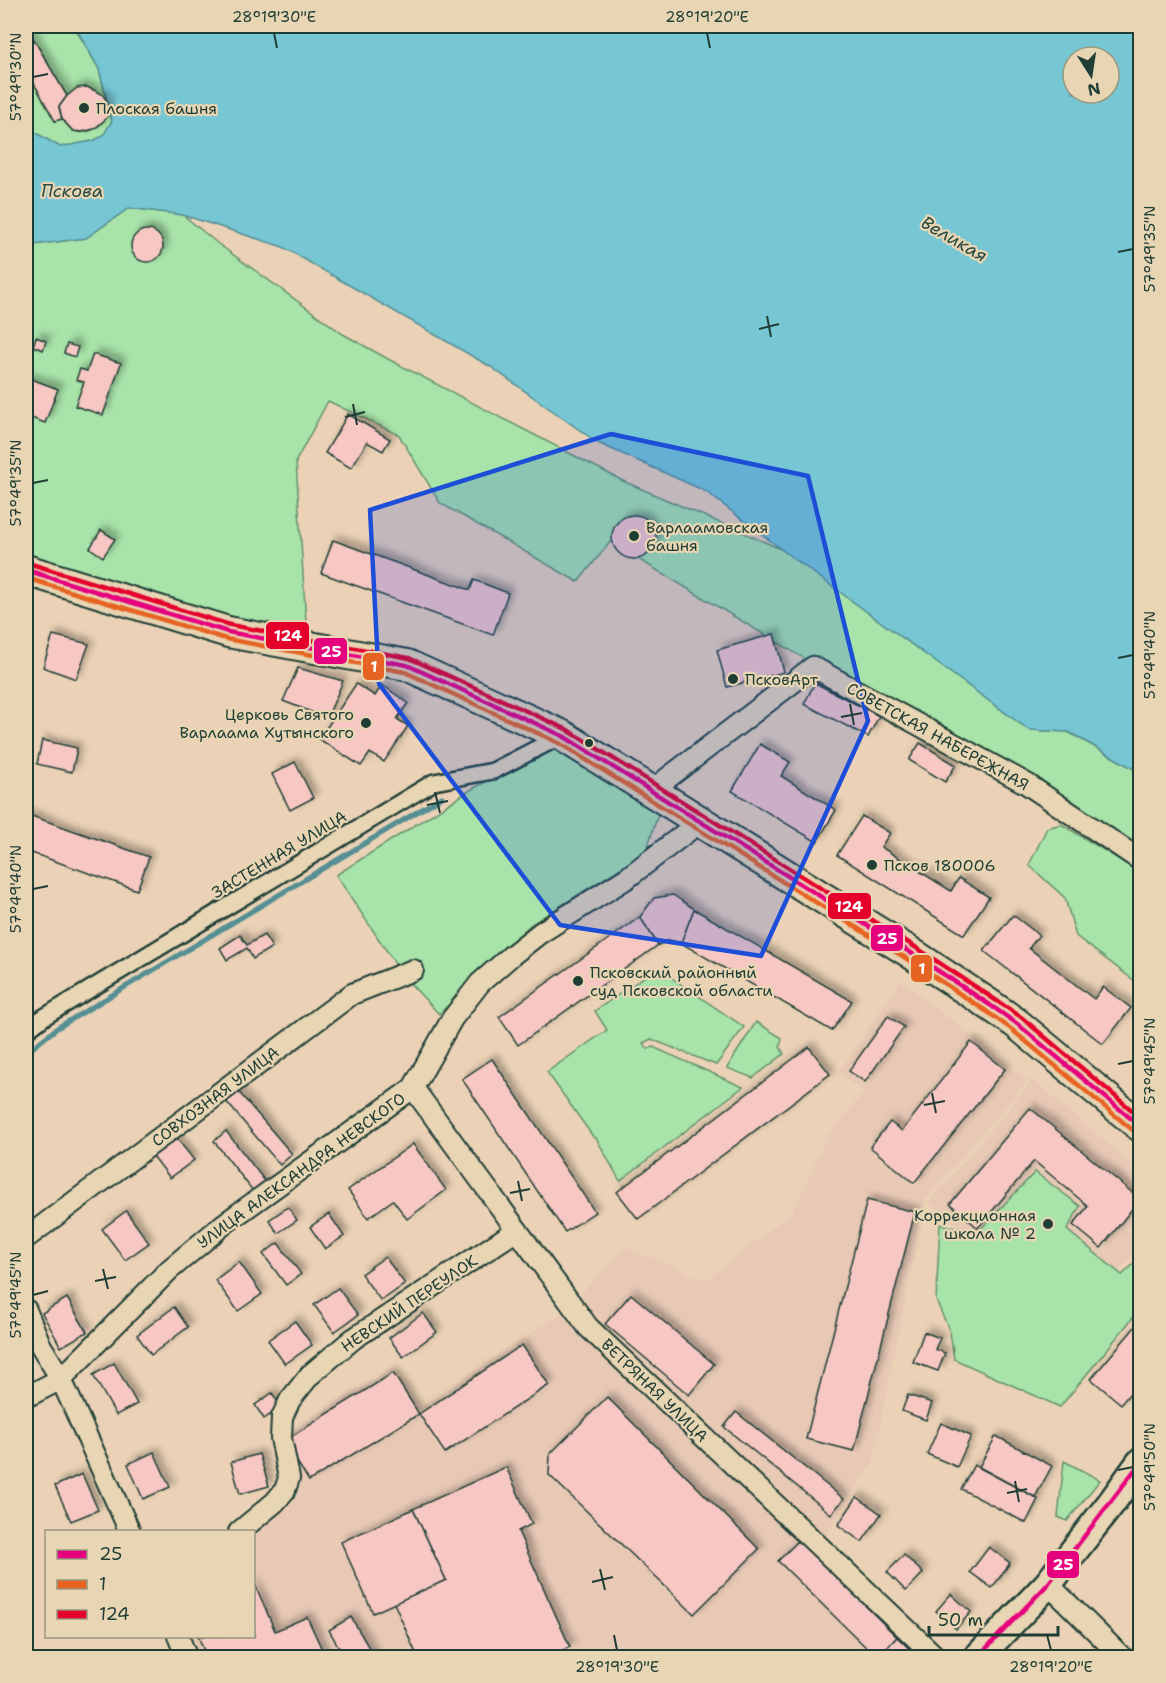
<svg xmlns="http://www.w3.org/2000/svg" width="1166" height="1683" font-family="'Shantell Sans',sans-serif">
<defs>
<filter id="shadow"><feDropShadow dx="5" dy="-5" stdDeviation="3" flood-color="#0004"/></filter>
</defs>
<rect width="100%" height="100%" fill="#ebd2b6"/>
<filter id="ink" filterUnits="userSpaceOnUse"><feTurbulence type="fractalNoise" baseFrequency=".0167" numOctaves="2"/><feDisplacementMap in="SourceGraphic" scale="12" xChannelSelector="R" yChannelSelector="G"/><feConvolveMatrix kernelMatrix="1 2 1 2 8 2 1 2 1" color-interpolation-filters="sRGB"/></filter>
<g filter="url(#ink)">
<g fill="#e7c9b5">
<polygon points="901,980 1028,1081 925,1200 873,1462 816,1550 929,1657 191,1658 182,1637 254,1636 254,1532 250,1531 301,1481 278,1439 392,1367 420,1407 558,1316 626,1248 707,1280 793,1211 827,1136 864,1092 838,1073"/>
<polygon points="1033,1080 1140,1171 1140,1246 1074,1325 929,1202"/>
</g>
<g fill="#a8e3a9" stroke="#64906e" stroke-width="1.5">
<path d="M26,26H74L99,69L107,101C96,84 82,85 67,96Z"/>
<path d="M26,69L55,121L62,119C65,122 67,127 72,130C87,138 106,125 108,110L112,121L103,136L93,141L60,147L26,127Z"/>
<polygon points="129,208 183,215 217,243 343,334 388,359 623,481 781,549 1029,730 1068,732 1136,770 1140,780 1140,860 610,542 578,582 440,503 399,435 328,401 296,461 307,639 84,580 26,555 26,246 86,238"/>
<polygon points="563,743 661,805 646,852 530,925 439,1014 404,977 336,875 472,789"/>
<polygon points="1061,824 1140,872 1140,985 1076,936 1065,898 1029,865 1047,828"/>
<polygon points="657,968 744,1027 716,1065 651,1039 643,1043 648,1049 653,1047 743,1087 620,1181 596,1138 594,1138 547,1072 607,1030 595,1011"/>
<polygon points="756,1022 782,1038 780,1047 784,1054 753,1078 727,1068"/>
<polygon points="1035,1172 1080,1206 1067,1230 1122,1275 1140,1258 1140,1309 1060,1407 954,1359 950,1332 936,1300 940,1224 976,1234"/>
<polygon points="1064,1461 1100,1480 1067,1521 1058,1517"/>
</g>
<path fill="#77c6d4" stroke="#548f94" stroke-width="1.5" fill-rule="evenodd" d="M75,26H1138L1140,28V780L1136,770L1069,732L1029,730L781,549L705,491L598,443L491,367L283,247L183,215L129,208L86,238L26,246V127L60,147L93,141L103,136L112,121L99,69ZM1073,57H1109V93H1073Z"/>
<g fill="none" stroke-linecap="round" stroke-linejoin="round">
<polyline stroke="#548f94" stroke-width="5" points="26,1053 57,1028 442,797"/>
</g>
<g fill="#f7c7c3" stroke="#1f3d34" stroke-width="1.5" filter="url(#shadow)">
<polygon points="26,26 67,96 59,107 62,119 55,121 26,69"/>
<polygon points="87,87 102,94 107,101 107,118 94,129 82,132 73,131 62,119 59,107 67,96 77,88"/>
<circle cx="147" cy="246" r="16"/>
<polygon points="36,337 46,341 43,350 33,346"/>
<polygon points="67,344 78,347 75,357 64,353"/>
<polygon points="93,354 121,363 103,415 75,406 84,382 76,380 80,369 87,371"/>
<polygon points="26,377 58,389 45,423 26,416"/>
<polygon points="348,414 390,439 383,451 367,442 351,468 325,453"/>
<circle cx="634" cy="537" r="22"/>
<polygon points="101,530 115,539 103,557 90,548"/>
<polygon points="333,540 470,590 474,580 508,593 493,635 321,573"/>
<polygon points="774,634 784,672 727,687 717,650"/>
<polygon points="53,635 89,644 76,679 43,667"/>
<polygon points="298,668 343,681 327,718 283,701"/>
<polygon points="815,683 879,716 868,737 804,704"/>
<polygon points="356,684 375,696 382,685 408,703 397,719 408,726 384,762 370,753 361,766 319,739"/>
<polygon points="42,740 77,748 72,772 37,764"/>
<polygon points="920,743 956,765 945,782 909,760"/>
<polygon points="760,744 790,762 781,776 836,810 817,842 732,791"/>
<polygon points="295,762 313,798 290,810 272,774"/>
<polygon points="26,814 149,857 137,890 26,851"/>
<polygon points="862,816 890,833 881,847 951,891 959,878 989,897 964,935 837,855"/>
<polygon points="673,895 694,909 681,943 669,940 658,945 640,917 654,898"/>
<polygon points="694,909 852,1001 832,1031 681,943"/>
<polygon points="1013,915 1039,935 1029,948 1094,999 1103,987 1131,1008 1103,1044 984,951"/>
<polygon points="640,917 658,945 518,1045 499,1017"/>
<polygon points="240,935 247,945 264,935 272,947 253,959 247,948 227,960 220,948"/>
<polygon points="888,1016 904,1027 865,1082 849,1071"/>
<polygon points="971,1042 1005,1069 914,1183 870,1147 890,1122 902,1131"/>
<polygon points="809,1047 830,1074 638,1219 617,1192"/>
<polygon points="492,1059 595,1212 565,1232 462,1079"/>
<polygon points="237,1090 292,1154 280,1165 225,1100"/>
<polygon points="1030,1108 1140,1199 1101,1248 1073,1225 1088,1206 1034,1161 978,1228 950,1204"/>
<polygon points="226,1131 265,1181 253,1191 214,1141"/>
<polygon points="174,1135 194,1160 170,1178 150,1152"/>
<polygon points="413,1144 446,1190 407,1219 393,1200 368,1218 348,1190"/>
<polygon points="867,1200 915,1212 854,1451 806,1439"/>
<polygon points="288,1207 297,1220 278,1233 269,1220"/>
<polygon points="126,1211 149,1243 125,1260 102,1229"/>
<polygon points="329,1214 344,1236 325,1249 310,1227"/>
<polygon points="278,1243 301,1274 286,1285 263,1254"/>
<polygon points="385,1257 405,1284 381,1301 361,1274"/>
<polygon points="239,1262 262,1294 238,1311 215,1280"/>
<polygon points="338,1288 358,1315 334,1332 314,1305"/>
<polygon points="631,1294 714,1364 689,1395 605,1324"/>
<polygon points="67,1298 87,1332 61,1347 42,1313"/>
<polygon points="174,1307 188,1327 151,1355 137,1335"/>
<polygon points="423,1313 437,1332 403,1357 389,1338"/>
<polygon points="295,1321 312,1345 285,1364 268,1340"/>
<polygon points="1140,1321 1140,1381 1121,1404 1091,1379"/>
<polygon points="924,1332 940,1338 935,1349 945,1353 938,1371 913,1362"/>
<polygon points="522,1345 549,1385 445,1453 419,1414"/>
<polygon points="114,1363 137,1404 116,1415 93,1375"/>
<polygon points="393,1373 419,1414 309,1481 284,1441"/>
<polygon points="272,1393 281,1407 264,1419 255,1405"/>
<polygon points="908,1395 932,1403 926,1420 902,1411"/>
<polygon points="607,1397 759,1549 694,1614 549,1475 550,1454"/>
<polygon points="736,1412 844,1499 831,1514 724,1427"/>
<polygon points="941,1423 971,1436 957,1467 927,1454"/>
<polygon points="996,1436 1052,1466 1035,1497 979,1467"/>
<polygon points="154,1452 170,1487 143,1499 128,1464"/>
<polygon points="259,1454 269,1486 240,1494 231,1462"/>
<polygon points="974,1465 1038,1499 1026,1523 961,1489"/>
<polygon points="506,1467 532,1524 518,1531 570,1647 546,1658 418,1658 394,1603 446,1580 413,1509"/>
<polygon points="82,1474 98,1510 71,1521 55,1486"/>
<polygon points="857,1497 881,1514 862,1542 838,1525"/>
<polygon points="413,1509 446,1580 373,1613 341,1542"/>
<polygon points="799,1540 897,1637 877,1658 778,1561"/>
<polygon points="989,1547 1010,1563 992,1588 970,1572"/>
<polygon points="904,1555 923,1573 906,1591 887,1572"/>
<polygon points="254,1582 275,1631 307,1617 326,1658 207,1658 198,1636 254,1636"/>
<polygon points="951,1594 971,1612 956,1629 936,1611"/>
<polygon points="351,1617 375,1658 345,1658 329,1630"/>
<polygon points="897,1637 919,1658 877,1658"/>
</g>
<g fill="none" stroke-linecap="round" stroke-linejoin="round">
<defs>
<polyline id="pedestrian" points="26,1031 44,1017 434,782 493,771 561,736"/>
<g id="minor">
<polyline points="652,790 813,667 1027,784 1140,860"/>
<polyline points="413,1088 588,1327 937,1658"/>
<polyline points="26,1238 352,994 413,970"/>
<polyline points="26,1310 41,1346 61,1379 130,1532"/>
<polyline points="26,1397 61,1379 169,1270 224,1224 413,1088 452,1019 480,983 512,955 540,933 627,878 701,821"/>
<polyline points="239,1532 275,1502 285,1490 289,1478 281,1438 282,1417 290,1400 310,1375 353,1339 517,1230"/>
<polyline points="1048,1584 1123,1658"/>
<polyline points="178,1636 187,1658"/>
</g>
<polyline id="secondary" points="977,1658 1048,1584 1112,1502 1140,1463"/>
<polyline id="primary" points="26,570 228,632 407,665 563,736 908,951 990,1005 1016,1023 1140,1126"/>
</defs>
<use href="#pedestrian" stroke="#1f3d34" stroke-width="20"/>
<use href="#minor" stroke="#1f3d34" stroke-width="24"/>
<use href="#secondary" stroke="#1f3d34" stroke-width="32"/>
<use href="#primary" stroke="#1f3d34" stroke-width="34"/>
<use href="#pedestrian" stroke="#e8d5b3" stroke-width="15"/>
<use href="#minor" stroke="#e8d5b3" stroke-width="20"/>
<use href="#secondary" stroke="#e8d5b3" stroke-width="27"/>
<use href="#primary" stroke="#e8d5b3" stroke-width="30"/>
<defs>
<g id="bus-1">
<polyline points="26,570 228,632 407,665 563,736 908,951 990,1005 1016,1023 1140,1126"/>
<polyline points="977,1658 1048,1584 1140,1463"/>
</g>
<polyline id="bus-2" points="26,578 226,639 405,672 559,743 904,957 986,1011 1011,1029 1135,1132"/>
<polyline id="bus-3" points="28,563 230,625 409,658 566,729 912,945 994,999 1021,1017 1140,1117"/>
</defs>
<use href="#bus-1" stroke="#e8d5b3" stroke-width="9"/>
<use href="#bus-2" stroke="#e8d5b3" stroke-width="9"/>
<use href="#bus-3" stroke="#e8d5b3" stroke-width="9"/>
<use href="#bus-1" stroke="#e5007d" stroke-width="4.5"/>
<use href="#bus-2" stroke="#e76323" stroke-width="4.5"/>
<use href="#bus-3" stroke="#e4002b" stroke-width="4.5"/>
</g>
</g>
<path fill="#1d4ed8" fill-opacity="0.2" stroke="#1d4ed8" stroke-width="4.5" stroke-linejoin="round" d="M611,434L808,476L868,721L761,956L560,925L379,684L370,510Z"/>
<path fill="none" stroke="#1f3d34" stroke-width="2" d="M274,33L277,48M707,33L710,48M33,77L48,74M1118,252L1133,249M767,316L771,337M759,329L779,324M353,404L357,425M345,417L365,412M33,483L48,480M1118,658L1133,655M850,704L854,725M841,717L862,713M435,792L440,813M427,805L448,801M33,889L48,886M1118,1064L1133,1061M932,1093L936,1113M924,1105L945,1101M518,1181L522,1201M510,1193L530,1189M103,1269L108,1289M95,1281L116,1277M33,1295L48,1291M1118,1470L1133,1467M1015,1481L1019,1502M1007,1493L1027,1489M600,1569L605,1590M592,1582L613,1577M614,1635L617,1650M1047,1635L1051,1650"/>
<g fill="#1f3d34" stroke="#e8d5b3" stroke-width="2">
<circle cx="84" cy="108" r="6"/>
<circle cx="634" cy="536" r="6"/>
<circle cx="733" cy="679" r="6"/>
<circle cx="366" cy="723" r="6"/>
<circle cx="589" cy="743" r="5"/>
<circle cx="872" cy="865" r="6"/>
<circle cx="578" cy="981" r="6"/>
<circle cx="1048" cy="1224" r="6"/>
</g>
<g text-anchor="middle" stroke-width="4.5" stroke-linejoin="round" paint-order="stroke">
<g font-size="16" fill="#1f3d34" stroke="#e8d5b3" text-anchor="start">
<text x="96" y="114">Плоская башня</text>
<text x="646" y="533">Варлаамовская<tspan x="646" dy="18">башня</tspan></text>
<text x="745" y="685">ПсковАрт</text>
<text x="354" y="720" text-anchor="end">Церковь Святого<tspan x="354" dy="18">Варлаама Хутынского</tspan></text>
<text x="884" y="871">Псков 180006</text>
<text x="590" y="978">Псковский районный<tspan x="590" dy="18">суд Псковской области</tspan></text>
<text x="1036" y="1221" text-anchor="end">Коррекционная<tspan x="1036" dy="18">школа № 2</tspan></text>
</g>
<g font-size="16" fill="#1f3d34" stroke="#e8d5b3">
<text transform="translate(938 736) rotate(29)" y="6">СОВЕТСКАЯ НАБЕРЕЖНАЯ</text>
<text transform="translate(279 854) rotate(-31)" y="6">ЗАСТЕННАЯ УЛИЦА</text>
<text transform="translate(215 1096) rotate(-37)" y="6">СОВХОЗНАЯ УЛИЦА</text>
<text transform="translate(301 1170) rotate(-36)" y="6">УЛИЦА АЛЕКСАНДРА НЕВСКОГО</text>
<text transform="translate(409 1303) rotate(-34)" y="6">НЕВСКИЙ ПЕРЕУЛОК</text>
<text transform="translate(655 1390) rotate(44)" y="6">ВЕТРЯНАЯ УЛИЦА</text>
</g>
<g font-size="18" font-style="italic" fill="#284b44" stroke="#e8d5b3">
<text x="72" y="197">Пскова</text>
<text transform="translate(954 239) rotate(30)" y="6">Великая</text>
</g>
</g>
<g stroke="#e8d5b3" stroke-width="2">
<rect x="265" y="621" width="45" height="29" rx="6" fill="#e4002b"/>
<rect x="313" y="637" width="35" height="28" rx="6" fill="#e5007d"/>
<rect x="362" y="652" width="23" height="29" rx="6" fill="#e76323"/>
<rect x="827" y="892" width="45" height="28" rx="6" fill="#e4002b"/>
<rect x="870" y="924" width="34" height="28" rx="6" fill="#e5007d"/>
<rect x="910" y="954" width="23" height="29" rx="6" fill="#e76323"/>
<rect x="1046" y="1550" width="34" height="29" rx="6" fill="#e5007d"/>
</g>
<g font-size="16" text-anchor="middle" font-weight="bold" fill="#fff">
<text x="288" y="641">124</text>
<text x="331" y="657">25</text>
<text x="374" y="672">1</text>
<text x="849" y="912">124</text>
<text x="887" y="944">25</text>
<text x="922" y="974">1</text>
<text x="1063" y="1570">25</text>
</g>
<rect width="1166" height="1683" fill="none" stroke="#e8d5b3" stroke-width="66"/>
<rect x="45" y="1530" width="210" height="108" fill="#e8d5b3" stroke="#989880" stroke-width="1.5"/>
<rect x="57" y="1550" width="30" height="9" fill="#e5007d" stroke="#989880" stroke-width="1.5"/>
<text x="99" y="1560" font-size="18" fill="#1f3d34">25</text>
<rect x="57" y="1580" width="30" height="9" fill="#e76323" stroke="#989880" stroke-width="1.5"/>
<text x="99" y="1590" font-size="18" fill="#1f3d34">1</text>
<rect x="57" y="1610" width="30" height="9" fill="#e4002b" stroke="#989880" stroke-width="1.5"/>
<text x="99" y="1620" font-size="18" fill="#1f3d34">124</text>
<g transform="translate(1091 75) rotate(168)"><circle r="28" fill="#e8d5b3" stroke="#989880" stroke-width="1.5"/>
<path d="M0-4.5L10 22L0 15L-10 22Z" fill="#1f3d34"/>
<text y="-9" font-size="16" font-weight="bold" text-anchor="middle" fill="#1f3d34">N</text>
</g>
<path d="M929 1626v9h129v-9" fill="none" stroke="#1f3d34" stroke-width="3"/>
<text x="938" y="1626" font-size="18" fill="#1f3d34" stroke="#e8d5b3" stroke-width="4.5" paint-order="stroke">50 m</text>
<rect x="33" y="33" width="1100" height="1617" fill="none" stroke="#1f3d34" stroke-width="2"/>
<g font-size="15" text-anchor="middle" fill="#1f3d34">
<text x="274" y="22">28°19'30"E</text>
<text x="707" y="22">28°19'20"E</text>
<text transform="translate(16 77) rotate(-90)" y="5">57°49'30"N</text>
<text transform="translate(1150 249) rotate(-90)" y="5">57°49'35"N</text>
<text transform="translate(16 483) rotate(-90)" y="5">57°49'35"N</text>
<text transform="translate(1150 655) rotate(-90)" y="5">57°49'40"N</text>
<text transform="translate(16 889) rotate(-90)" y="5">57°49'40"N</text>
<text transform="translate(1150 1061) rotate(-90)" y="5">57°49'45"N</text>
<text transform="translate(16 1295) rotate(-90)" y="5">57°49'45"N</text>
<text transform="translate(1150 1467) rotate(-90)" y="5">57°49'50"N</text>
<text x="617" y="1672">28°19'30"E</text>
<text x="1051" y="1672">28°19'20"E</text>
</g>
</svg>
